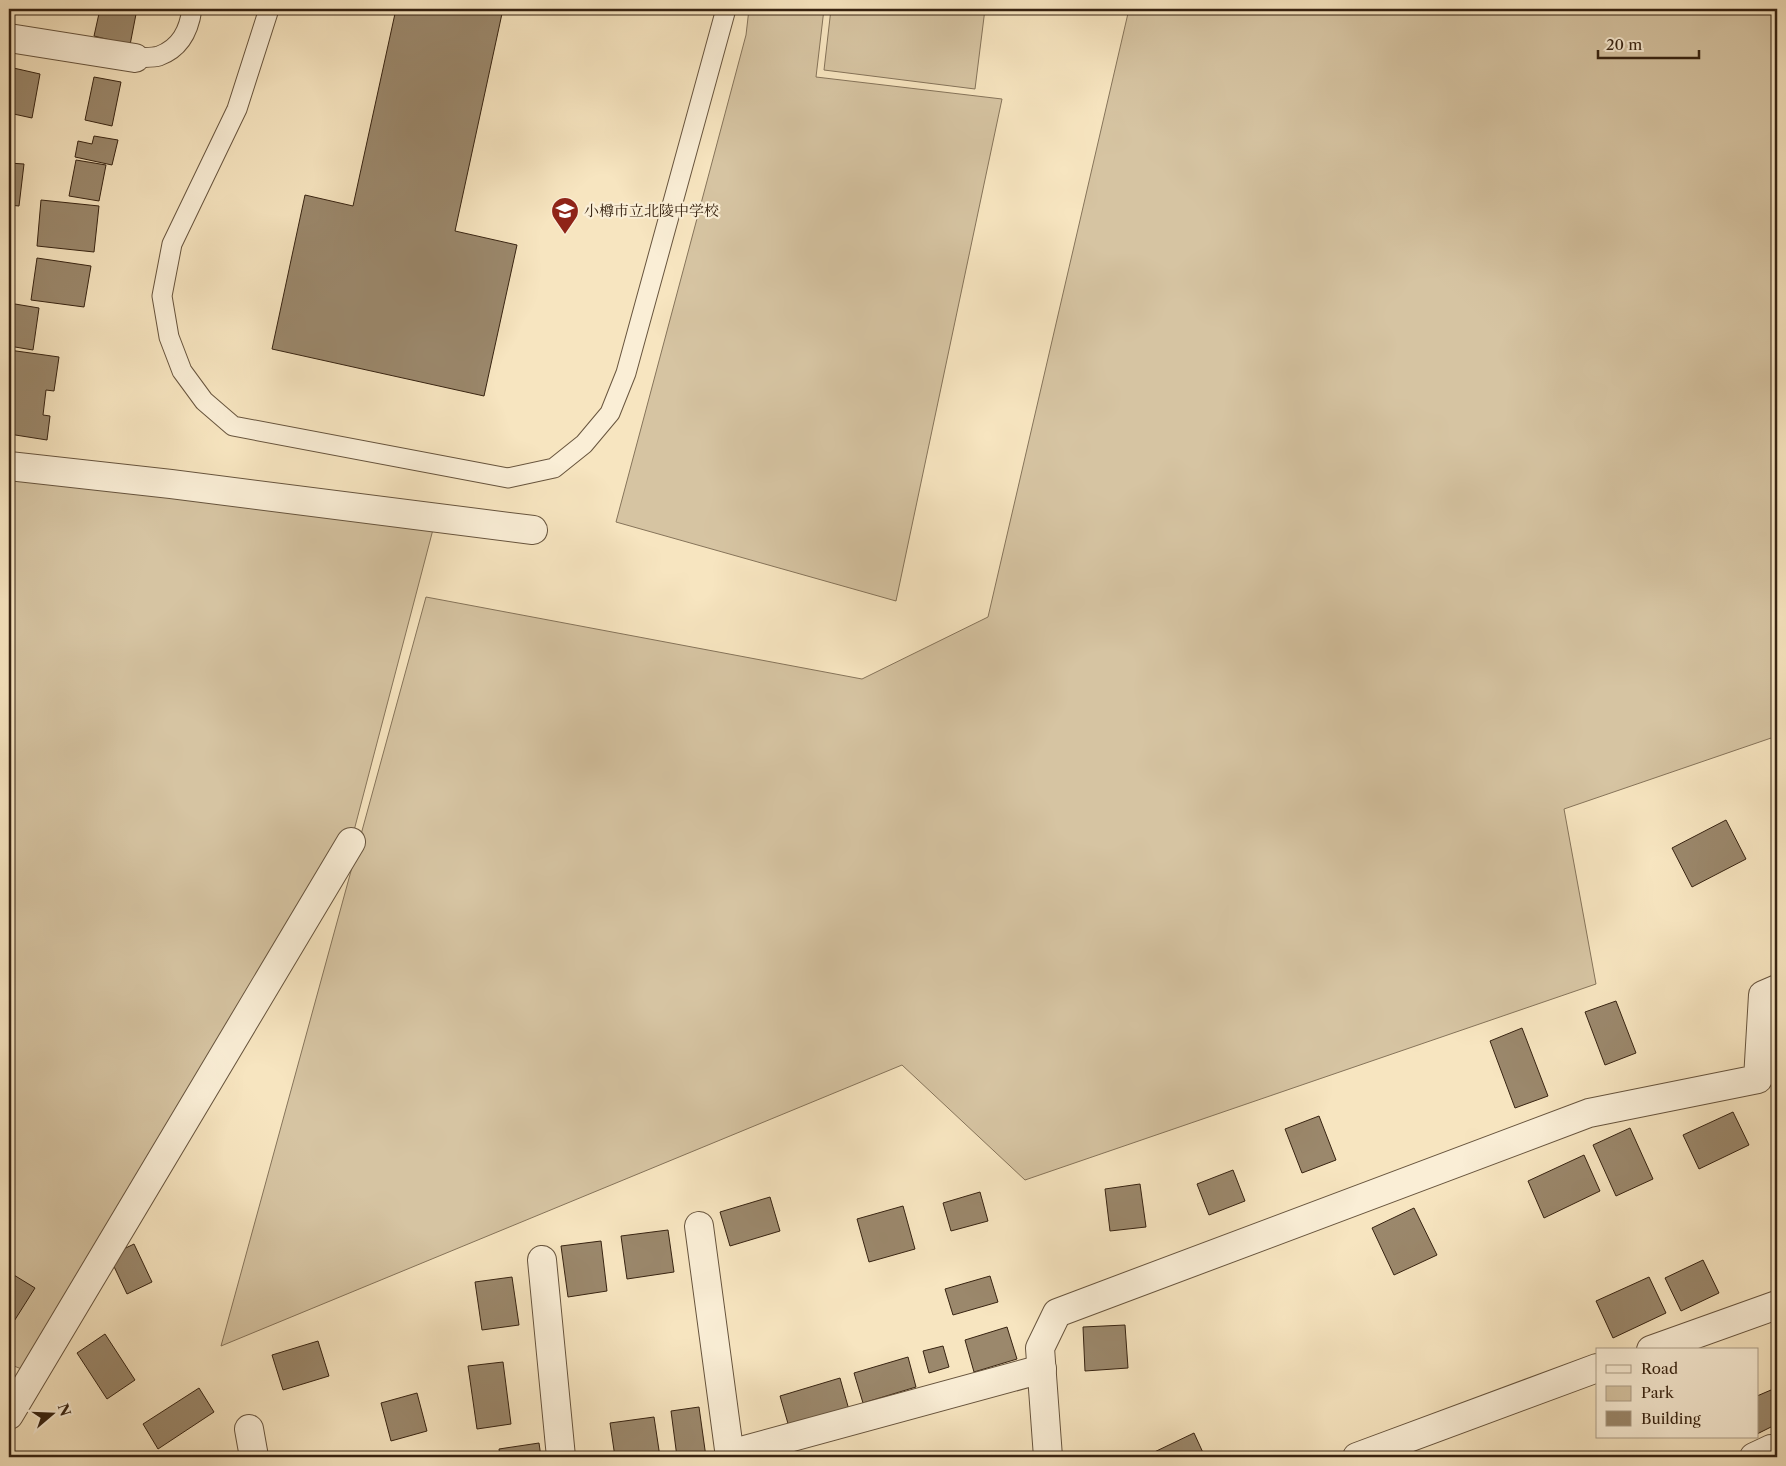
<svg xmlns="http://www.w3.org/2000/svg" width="1786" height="1466" font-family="'Libre Caslon Text','Noto Serif JP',serif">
<rect width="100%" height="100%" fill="#f7e5c0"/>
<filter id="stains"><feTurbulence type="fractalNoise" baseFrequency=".004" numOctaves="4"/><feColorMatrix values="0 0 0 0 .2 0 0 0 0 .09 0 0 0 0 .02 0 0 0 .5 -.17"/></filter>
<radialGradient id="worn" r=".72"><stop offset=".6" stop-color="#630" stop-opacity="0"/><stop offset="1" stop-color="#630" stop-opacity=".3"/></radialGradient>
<g fill="#d6c4a2" stroke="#86745a">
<polygon points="749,9 824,9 816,77 1002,99 896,601 616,522 746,35"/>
<polygon points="831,9 985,9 975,89 824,70"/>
<polygon points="1129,9 1777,9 1777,736 1564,809 1596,984 1025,1180 902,1065 221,1346 426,597 862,679 988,617"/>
<polygon points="9,467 436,518 351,842 34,1374 9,1364"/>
</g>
<g fill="#9b886c" stroke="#372311">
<polygon points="100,9 137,9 130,45 94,36"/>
<polygon points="396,9 503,9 455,231 517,245 484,396 272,349 305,195 353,206"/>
<polygon points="9,67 40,74 32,118 9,113"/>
<polygon points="94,77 121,82 112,126 85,120"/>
<polygon points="94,136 118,140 112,165 75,157 78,141 92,144"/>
<polygon points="76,160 106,165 99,201 69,196"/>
<polygon points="9,163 24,164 19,206 9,205"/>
<polygon points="41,200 99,206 94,252 37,246"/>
<polygon points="37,258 91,266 84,307 31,300"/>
<polygon points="9,303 39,308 33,350 9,346"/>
<polygon points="9,350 59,357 54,391 46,390 43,415 50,416 47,440 9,434"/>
<polygon points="1726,820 1746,859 1692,887 1672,848"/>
<polygon points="1616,1001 1636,1053 1605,1065 1585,1012"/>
<polygon points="1522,1028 1548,1096 1515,1108 1490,1041"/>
<polygon points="1733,1112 1749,1145 1699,1169 1683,1135"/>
<polygon points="1319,1116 1336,1160 1302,1173 1285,1129"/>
<polygon points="1630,1128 1653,1179 1616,1196 1593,1145"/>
<polygon points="1584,1155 1600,1191 1544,1218 1528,1181"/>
<polygon points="1233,1170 1245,1201 1209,1215 1197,1184"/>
<polygon points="1140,1184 1146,1227 1110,1231 1105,1189"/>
<polygon points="980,1192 988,1221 951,1231 943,1203"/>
<polygon points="770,1197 780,1231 730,1246 720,1212"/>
<polygon points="903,1206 915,1249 869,1262 857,1219"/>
<polygon points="1414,1208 1437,1255 1394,1275 1372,1228"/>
<polygon points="668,1230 674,1272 627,1279 621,1236"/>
<polygon points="601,1241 607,1291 568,1297 561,1246"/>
<polygon points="134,1244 152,1282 127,1294 109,1256"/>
<polygon points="1703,1260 1719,1293 1681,1311 1665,1278"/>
<polygon points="9,1272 35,1288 11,1326 9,1324"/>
<polygon points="990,1276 998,1302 953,1315 945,1289"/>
<polygon points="512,1277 519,1325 482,1330 475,1282"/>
<polygon points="1649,1277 1666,1313 1613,1338 1596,1301"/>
<polygon points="1125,1325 1128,1368 1085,1371 1083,1327"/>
<polygon points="1007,1327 1017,1359 974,1372 965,1340"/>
<polygon points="105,1334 135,1380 107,1399 77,1353"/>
<polygon points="318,1341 329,1376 283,1390 272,1355"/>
<polygon points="943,1346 949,1367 929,1373 923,1351"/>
<polygon points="908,1357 916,1387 863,1403 854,1373"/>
<polygon points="503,1362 511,1424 477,1429 468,1366"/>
<polygon points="840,1378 851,1417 791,1434 780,1396"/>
<polygon points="199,1388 214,1412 158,1449 143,1424"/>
<polygon points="1771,1390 1777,1404 1777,1424 1757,1434 1757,1396"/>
<polygon points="417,1393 427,1431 391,1441 381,1403"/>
<polygon points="699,1407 706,1457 677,1457 671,1411"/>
<polygon points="654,1417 660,1457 615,1457 610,1423"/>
<polygon points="1194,1433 1205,1457 1147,1457 1146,1456"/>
<polygon points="539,1443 541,1457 500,1457 499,1449"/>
</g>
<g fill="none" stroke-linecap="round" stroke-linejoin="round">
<defs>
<g id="service">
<polyline points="269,9 237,109 172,244 162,296 169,337 182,371 204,401 233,426 508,478 554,468 584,444 610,413 626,373 726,9"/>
<path d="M135,58C142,57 152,58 159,56C181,48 189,30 192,9"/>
</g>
<g id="minor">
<polyline points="9,38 135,58"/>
<polyline points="9,466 171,484 533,530"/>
<polyline points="699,1226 730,1457"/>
<polyline points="542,1260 561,1457"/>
<polyline points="1651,1350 1777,1305"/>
<polyline points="9,1415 351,842"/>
<polyline points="249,1429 254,1457"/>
<polyline points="730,1454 1042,1369"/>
<polyline points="1048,1457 1040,1348 1057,1313 1589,1113 1758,1079 1763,995 1777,989"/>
<polyline points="1357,1457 1597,1368"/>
<polyline points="1754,1457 1771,1449"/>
</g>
</defs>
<use href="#service" stroke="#67543d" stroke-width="21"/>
<use href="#minor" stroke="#67543d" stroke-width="30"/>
<use href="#service" stroke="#faeed6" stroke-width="19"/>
<use href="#minor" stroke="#faeed6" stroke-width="28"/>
</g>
<defs>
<symbol id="school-pin" viewBox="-11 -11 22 30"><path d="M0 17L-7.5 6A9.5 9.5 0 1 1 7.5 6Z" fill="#8f2418" stroke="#faeed6"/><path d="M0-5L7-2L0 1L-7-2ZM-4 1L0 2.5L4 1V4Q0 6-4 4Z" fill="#fff"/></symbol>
</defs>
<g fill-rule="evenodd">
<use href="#school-pin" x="549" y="195" width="32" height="43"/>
</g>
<g text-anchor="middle" stroke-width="4.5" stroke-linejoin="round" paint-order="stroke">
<g font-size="15" fill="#372311" stroke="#faeed6" text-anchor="start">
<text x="584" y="216">小樽市立北陵中学校</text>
</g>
</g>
<rect width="1786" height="1466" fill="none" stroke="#f7e5c0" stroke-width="30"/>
<rect x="10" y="10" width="1766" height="1446" fill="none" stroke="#372311" stroke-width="2.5"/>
<rect x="15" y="15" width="1756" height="1436" fill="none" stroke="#372311"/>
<rect x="1596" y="1348" width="162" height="90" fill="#faeed6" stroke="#ac9d87"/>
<rect x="1606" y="1365" width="25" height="8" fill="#faeed6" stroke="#ac9d87"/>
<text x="1641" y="1374" font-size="15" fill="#372311">Road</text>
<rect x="1606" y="1386" width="25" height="15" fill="#d6c4a2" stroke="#ac9d87"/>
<text x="1641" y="1398" font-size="15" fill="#372311">Park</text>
<rect x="1606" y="1411" width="25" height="15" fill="#9b886c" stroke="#ac9d87"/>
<text x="1641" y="1424" font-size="15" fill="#372311">Building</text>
<g transform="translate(52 1414) rotate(71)" stroke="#faeed6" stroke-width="4" paint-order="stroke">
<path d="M0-4L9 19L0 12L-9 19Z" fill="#372311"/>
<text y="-8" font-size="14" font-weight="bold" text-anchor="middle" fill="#372311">N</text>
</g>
<path d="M1598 50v8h101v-8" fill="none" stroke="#372311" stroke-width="2.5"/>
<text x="1606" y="50" font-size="15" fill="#372311" stroke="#faeed6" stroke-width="4" paint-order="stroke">20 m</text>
<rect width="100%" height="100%" filter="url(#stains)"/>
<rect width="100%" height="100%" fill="url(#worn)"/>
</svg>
